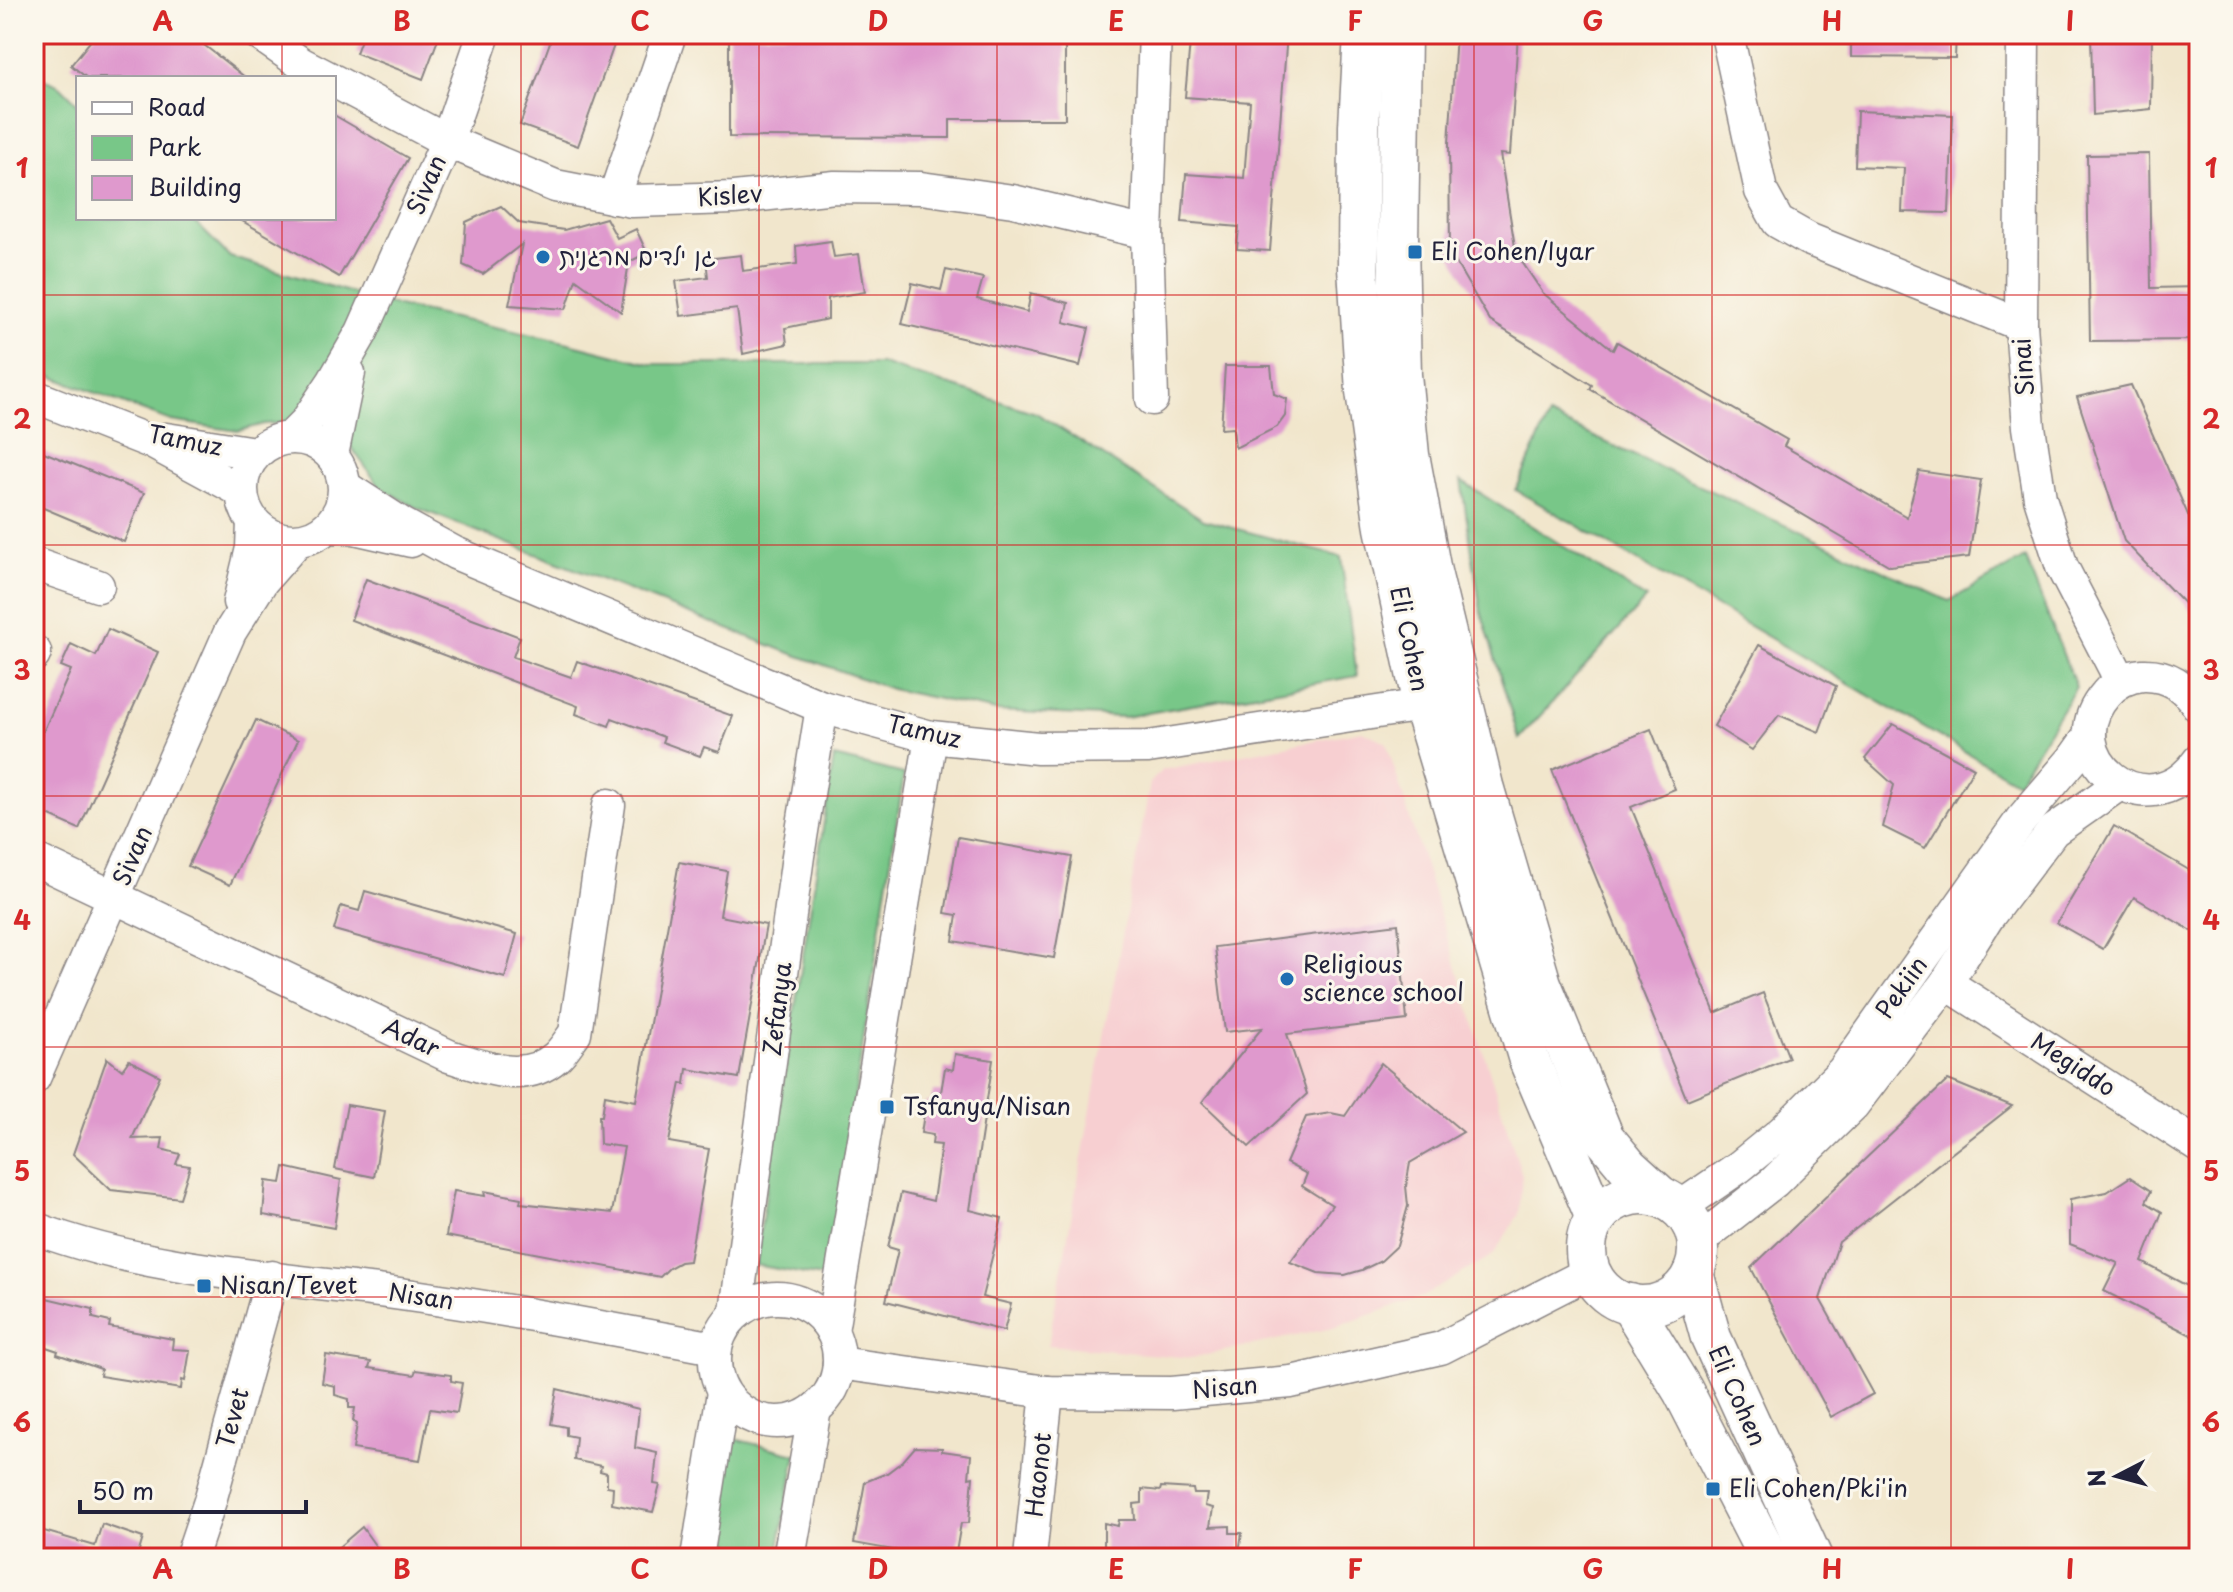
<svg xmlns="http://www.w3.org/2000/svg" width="2233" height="1592" font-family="'Playpen Sans','Playpen Sans Hebrew',sans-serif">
<rect width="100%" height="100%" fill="#fbf7ec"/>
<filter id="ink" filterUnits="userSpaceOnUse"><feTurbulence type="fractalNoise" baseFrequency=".0125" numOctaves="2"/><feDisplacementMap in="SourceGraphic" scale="16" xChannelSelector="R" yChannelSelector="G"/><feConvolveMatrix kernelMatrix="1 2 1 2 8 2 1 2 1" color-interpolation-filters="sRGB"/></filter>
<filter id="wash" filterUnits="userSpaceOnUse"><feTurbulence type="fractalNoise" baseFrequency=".006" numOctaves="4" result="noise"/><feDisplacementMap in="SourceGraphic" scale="32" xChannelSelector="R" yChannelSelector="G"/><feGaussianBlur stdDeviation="1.8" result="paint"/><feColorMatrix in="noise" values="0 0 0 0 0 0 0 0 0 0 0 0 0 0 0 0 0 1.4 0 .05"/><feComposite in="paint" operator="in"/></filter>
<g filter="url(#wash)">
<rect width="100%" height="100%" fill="#f1e6cc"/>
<polygon fill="#f7cfd1" points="1362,731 1386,742 1522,1175 1519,1214 1493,1255 1424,1296 1333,1328 1192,1358 1048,1345 1150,783 1162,770"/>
<g fill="#78c788" stroke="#4d7462" stroke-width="2">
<polygon points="34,75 60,86 78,104 78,218 191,218 230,257 393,305 565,342 651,364 882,364 1036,413 1204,520 1341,557 1357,676 1125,717 996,711 891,689 782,650 415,507 380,487 351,447 282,423 264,424 238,431 171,421 34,370"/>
<polygon points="1549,416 1949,601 2025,558 2076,687 2017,782 1516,490"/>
<polygon points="1461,481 1646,599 1519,739 1481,611"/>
<polygon points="834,757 904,774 827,1278 755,1265"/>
<polygon points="726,1437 796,1454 777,1558 708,1558"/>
</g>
<g id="blocks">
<g fill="#df99cd">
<polygon points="96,34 190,34 246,78 87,78 71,65"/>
<polygon points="363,34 440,34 423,79 356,53"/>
<polygon points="553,34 618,34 578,146 520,125"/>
<polygon points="729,34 1065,34 1065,119 950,119 950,138 729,137"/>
<polygon points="1251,34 1287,34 1270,251 1237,249 1239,227 1182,222 1186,174 1244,178 1250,102 1185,97 1190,42 1250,46"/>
<polygon points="1456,34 1518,34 1510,155 1500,154 1516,253 1543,293 1613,350 1617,342 1787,440 1784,446 1907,517 1919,471 1981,480 1969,557 1890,566 1590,389 1592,385 1490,321 1450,253 1449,143"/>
<polygon points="1851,34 1956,34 1955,58 1851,57"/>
<polygon points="2091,34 2152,34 2151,109 2093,115"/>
<polygon points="1857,111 1953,115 1949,213 1902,212 1904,168 1855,166"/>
<polygon points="334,115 408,158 339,277 237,218 334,218"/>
<polygon points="2149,154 2151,288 2199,287 2199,340 2090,341 2087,155"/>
<polygon points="501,206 519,223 564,230 606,218 617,238 636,229 647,253 629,262 621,312 576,279 566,309 509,305 522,244 483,274 463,265 466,222"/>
<polygon points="831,241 834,257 859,254 865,292 828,298 828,319 785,328 787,344 743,354 737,309 681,316 676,281 708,277 706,259 741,255 743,271 797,264 796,246"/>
<polygon points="946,270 983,278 977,299 1027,312 1031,293 1068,303 1064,322 1089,328 1080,366 902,324 912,283 941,290"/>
<polygon points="1225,366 1271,366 1274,394 1287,399 1285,416 1277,427 1235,448 1233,428 1221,429"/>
<polygon points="2131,385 2199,540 2199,619 2124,541 2077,397"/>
<polygon points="34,448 144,493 124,542 34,504"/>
<polygon points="366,579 520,637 513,657 571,677 577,661 733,716 719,752 704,747 700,756 662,742 664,737 612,718 609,726 576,714 578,706 351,620"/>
<polygon points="108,629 158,652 79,829 34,809 34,752 71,670 61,666 71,644 96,656"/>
<polygon points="1759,645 1836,686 1819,732 1779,715 1752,750 1714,726"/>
<polygon points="256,720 298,740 230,885 188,866"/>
<polygon points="1893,724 1974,768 1925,848 1883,827 1894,785 1865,759"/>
<polygon points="1651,729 1675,789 1631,807 1715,1013 1763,993 1789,1058 1687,1100 1552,770"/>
<polygon points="2114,826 2199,876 2199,935 2134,897 2103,949 2057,923"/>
<polygon points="958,837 1072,857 1054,958 953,941 957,915 945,913"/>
<polygon points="679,862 727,871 720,916 766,925 739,1078 687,1069 685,1084 681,1083 669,1142 709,1149 689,1261 680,1262 669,1268 660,1277 446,1236 454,1191 485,1196 484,1191 521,1198 520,1203 612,1213 624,1147 600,1144 599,1116 602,1116 605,1095 636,1101"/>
<polygon points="365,891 517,934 505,978 334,930 341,906 359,911"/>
<polygon points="1398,924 1407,1020 1287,1034 1307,1094 1249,1147 1202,1102 1262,1028 1225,1032 1215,947"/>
<polygon points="955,1054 993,1060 970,1210 1002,1218 982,1297 1011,1304 1004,1331 886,1301 898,1250 888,1247 901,1193 933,1201 941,1145 932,1144 933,1135 921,1133 926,1102 931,1103 933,1092 941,1092 945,1068 953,1070"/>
<polygon points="107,1058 122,1070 129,1060 160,1076 132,1139 163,1138 161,1149 180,1154 176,1164 190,1166 180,1198 111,1190 73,1154"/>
<polygon points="1381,1063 1463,1132 1410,1163 1406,1186 1408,1206 1397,1246 1381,1261 1362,1270 1345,1275 1318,1273 1290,1262 1332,1205 1302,1186 1307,1174 1286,1163 1306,1117 1331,1113 1345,1116"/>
<polygon points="1948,1080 2012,1106 1839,1242 1820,1299 1873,1394 1831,1417 1751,1268"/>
<polygon points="347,1105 385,1111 374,1177 335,1169"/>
<polygon points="284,1167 341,1180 334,1228 263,1215 266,1181 281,1183"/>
<polygon points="2130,1177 2151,1191 2146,1202 2162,1212 2142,1262 2199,1292 2199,1339 2104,1291 2118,1263 2070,1244 2070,1199 2107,1192"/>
<polygon points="42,1297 93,1309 93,1318 110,1322 109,1327 173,1339 172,1349 190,1350 185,1381 182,1380 181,1389 100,1376 101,1369 57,1354 58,1351 34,1343 34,1299 41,1301"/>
<polygon points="326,1355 371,1362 369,1368 414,1375 416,1370 451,1375 451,1381 462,1383 457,1413 430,1409 420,1460 353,1449 357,1424 353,1421 355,1408 349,1408 349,1399 335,1395 335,1386 322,1383"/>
<polygon points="557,1389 639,1409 635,1448 657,1453 654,1484 660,1485 653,1512 612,1504 613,1487 607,1486 607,1473 600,1471 601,1466 574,1460 576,1437 566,1435 566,1427 551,1424"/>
<polygon points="915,1447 942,1448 942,1451 971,1455 969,1478 973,1477 969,1523 961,1523 955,1558 932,1557 854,1543 865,1482 887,1473 903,1461"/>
<polygon points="1161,1487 1193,1489 1194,1494 1207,1494 1205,1506 1213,1508 1210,1527 1230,1526 1230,1533 1242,1533 1238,1558 1104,1558 1104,1523 1118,1526 1119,1520 1135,1520 1134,1504 1142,1503 1142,1489 1160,1491"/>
<polygon points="102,1524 143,1538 137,1558 34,1558 34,1528 95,1546"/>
<polygon points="362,1527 384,1558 326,1558"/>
</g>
</g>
</g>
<g filter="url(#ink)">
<use href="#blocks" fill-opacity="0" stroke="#8a8484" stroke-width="2"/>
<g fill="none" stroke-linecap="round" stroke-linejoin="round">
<defs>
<g id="minor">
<polyline points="259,34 302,64 329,78"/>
<polyline points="1727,34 1761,191 1778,222 1808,239 2021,325"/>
<polyline points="2023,34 2021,325 2029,427 2040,498 2062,567 2121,681"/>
<polyline points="334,81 447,141 555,186 632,201 734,198 835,187 921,188 1013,201 1147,233"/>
<polyline points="614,198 670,34"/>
<polyline points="34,396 151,442 241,491"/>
<polyline points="1152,399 1147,233 1155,34"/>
<polyline points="291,437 306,422 333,382 362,332 447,141 484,34"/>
<circle cx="293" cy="489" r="51"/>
<polyline points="166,439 255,453"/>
<polyline points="332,455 349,373"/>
<polyline points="345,487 402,524 455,553 822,707 931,737 1038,748 1148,747 1423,705"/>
<polyline points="328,527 354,528 411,541"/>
<polyline points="34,564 98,586"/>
<polyline points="239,602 252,548 253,522"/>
<polyline points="34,655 35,652"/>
<path d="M2199,707C2186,687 2168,674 2143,675C2129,676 2115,683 2106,694C2052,755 2147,835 2199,760"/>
<path d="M34,859L449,1056C484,1067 524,1085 556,1057C563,1051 569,1041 575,1033L609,805"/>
<polyline points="1946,983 2199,1146"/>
<polyline points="34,1078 230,632 262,581 297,541"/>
<polyline points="1679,1208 1739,1167 1782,1132 1843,1071 2021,820 2073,759 2090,735"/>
<path d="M34,1228C145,1270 269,1277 386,1292C496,1307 606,1328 715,1348"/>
<polyline points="1697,1242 1774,1182 1853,1105 1946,983 1988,917 2053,831 2114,788 2122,785"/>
<circle cx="777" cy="1360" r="62"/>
<polyline points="736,1311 798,856 822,707"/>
<polyline points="832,1331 931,737"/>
<polyline points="839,1363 1047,1392 1172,1393 1291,1382 1441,1348 1590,1272"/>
<polyline points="191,1558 210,1501 272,1277"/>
<polyline points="697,1558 723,1392"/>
<polyline points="789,1558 815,1409"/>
<polyline points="1030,1558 1047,1392"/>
</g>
<g id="tertiary">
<polyline points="1364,34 1359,126 1358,268 1366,391 1385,528 1423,705 1529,1060 1596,1218"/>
<polyline points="1401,34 1398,243 1401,375 1409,455 1431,572 1483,786 1541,984 1604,1138 1628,1167 1660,1196"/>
<circle cx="1642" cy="1250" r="56"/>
<polyline points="1693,1273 1711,1338 1812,1558"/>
<polyline points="1630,1304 1683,1391 1769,1558"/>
</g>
</defs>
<use href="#minor" stroke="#8a8484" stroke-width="35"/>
<use href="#tertiary" stroke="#8a8484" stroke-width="43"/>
<use href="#minor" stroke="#fff" stroke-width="32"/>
<use href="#tertiary" stroke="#fff" stroke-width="40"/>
</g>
</g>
<path fill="none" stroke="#d62828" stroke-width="2" stroke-opacity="0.55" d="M282,34V78M521,34V1558M759,34V1558M997,34V1558M1236,34V1558M1474,34V1558M1712,34V1558M1951,34V1558M282,218V1558M34,295H2199M34,545H2199M34,796H2199M34,1047H2199M34,1297H2199"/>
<g fill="#1f6fb2" stroke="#fbf7ec" stroke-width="3">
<rect x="1407" y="244" width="16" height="16" rx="4"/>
<circle cx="543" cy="257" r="8"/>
<circle cx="1287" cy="979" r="8"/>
<rect x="879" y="1099" width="16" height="16" rx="4"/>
<rect x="196" y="1278" width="16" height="16" rx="4"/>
<rect x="1705" y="1481" width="16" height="16" rx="4"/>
</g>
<g text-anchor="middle" stroke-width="6" stroke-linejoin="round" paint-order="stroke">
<g font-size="24" fill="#22223b" stroke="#fbf7ec">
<text transform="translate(427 185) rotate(-66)" y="8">Sivan</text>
<text transform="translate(730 196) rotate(-4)" y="8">Kislev</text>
<text transform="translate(2024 367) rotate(-94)" y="8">Sinai</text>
<text transform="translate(185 441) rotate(11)" y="8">Tamuz</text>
<text transform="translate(1409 639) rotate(78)" y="8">Eli Cohen</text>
<text transform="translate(924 732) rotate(13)" y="8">Tamuz</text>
<text transform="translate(133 856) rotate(-66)" y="8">Sivan</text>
<text transform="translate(1902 988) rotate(-55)" y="8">Pekiin</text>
<text transform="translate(778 1009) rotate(-83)" y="8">Zefanya</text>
<text transform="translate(411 1038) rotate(25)" y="8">Adar</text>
<text transform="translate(2073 1065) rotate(33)" y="8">Megiddo</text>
<text transform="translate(421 1297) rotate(8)" y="8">Nisan</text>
<text transform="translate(1225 1388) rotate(-5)" y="8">Nisan</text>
<text transform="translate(1737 1396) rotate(66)" y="8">Eli Cohen</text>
<text transform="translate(233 1418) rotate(-74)" y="8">Tevet</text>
<text transform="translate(1039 1475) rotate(-84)" y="8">Haonot</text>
</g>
<g font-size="24" fill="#22223b" stroke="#fbf7ec" text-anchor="start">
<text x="1431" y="260">Eli Cohen/Iyar</text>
<text x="559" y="265">גן ילדים מרגנית</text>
<text x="1303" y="973">Religious<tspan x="1303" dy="28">science school</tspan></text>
<text x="903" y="1115">Tsfanya/Nisan</text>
<text x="220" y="1294">Nisan/Tevet</text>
<text x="1729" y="1497">Eli Cohen/Pki'in</text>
</g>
</g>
<rect width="2233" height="1592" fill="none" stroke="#fbf7ec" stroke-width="88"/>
<rect x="76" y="76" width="260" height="144" fill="#fbf7ec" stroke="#a4a2a5" stroke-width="2"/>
<rect x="92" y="102" width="40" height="12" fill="#ffffff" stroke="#a4a2a5" stroke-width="2"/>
<text x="148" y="116" font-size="24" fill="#22223b">Road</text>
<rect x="92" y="136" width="40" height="24" fill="#78c788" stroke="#a4a2a5" stroke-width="2"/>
<text x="148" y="156" font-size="24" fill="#22223b">Park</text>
<rect x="92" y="176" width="40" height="24" fill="#df99cd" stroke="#a4a2a5" stroke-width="2"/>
<text x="148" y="196" font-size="24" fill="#22223b">Building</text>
<g transform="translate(2117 1476) rotate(264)" stroke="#fbf7ec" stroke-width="6" paint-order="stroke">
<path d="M0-6L14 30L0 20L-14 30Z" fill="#22223b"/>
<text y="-12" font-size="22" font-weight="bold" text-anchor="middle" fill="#22223b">N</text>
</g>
<path d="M80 1500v12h226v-12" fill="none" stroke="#22223b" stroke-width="4"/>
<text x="92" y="1500" font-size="24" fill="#22223b" stroke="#fbf7ec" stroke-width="6" paint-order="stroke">50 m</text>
<rect x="44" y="44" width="2145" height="1504" fill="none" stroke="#d62828" stroke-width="3"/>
<g font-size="26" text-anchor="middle" font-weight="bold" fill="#d62828">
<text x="163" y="31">A</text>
<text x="402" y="31">B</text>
<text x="640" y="31">C</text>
<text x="878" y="31">D</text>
<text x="1116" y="31">E</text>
<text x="1355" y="31">F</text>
<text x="1593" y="31">G</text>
<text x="1832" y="31">H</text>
<text x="2070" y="31">I</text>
<text x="22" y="178">1</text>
<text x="2211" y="178">1</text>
<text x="22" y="429">2</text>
<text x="2211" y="429">2</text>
<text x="22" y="680">3</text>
<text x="2211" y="680">3</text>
<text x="22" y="930">4</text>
<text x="2211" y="930">4</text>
<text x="22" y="1181">5</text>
<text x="2211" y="1181">5</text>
<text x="22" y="1432">6</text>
<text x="2211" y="1432">6</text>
<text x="163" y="1579">A</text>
<text x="402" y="1579">B</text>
<text x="640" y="1579">C</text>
<text x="878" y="1579">D</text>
<text x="1116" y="1579">E</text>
<text x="1355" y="1579">F</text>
<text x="1593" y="1579">G</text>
<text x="1832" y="1579">H</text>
<text x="2070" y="1579">I</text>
</g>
</svg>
